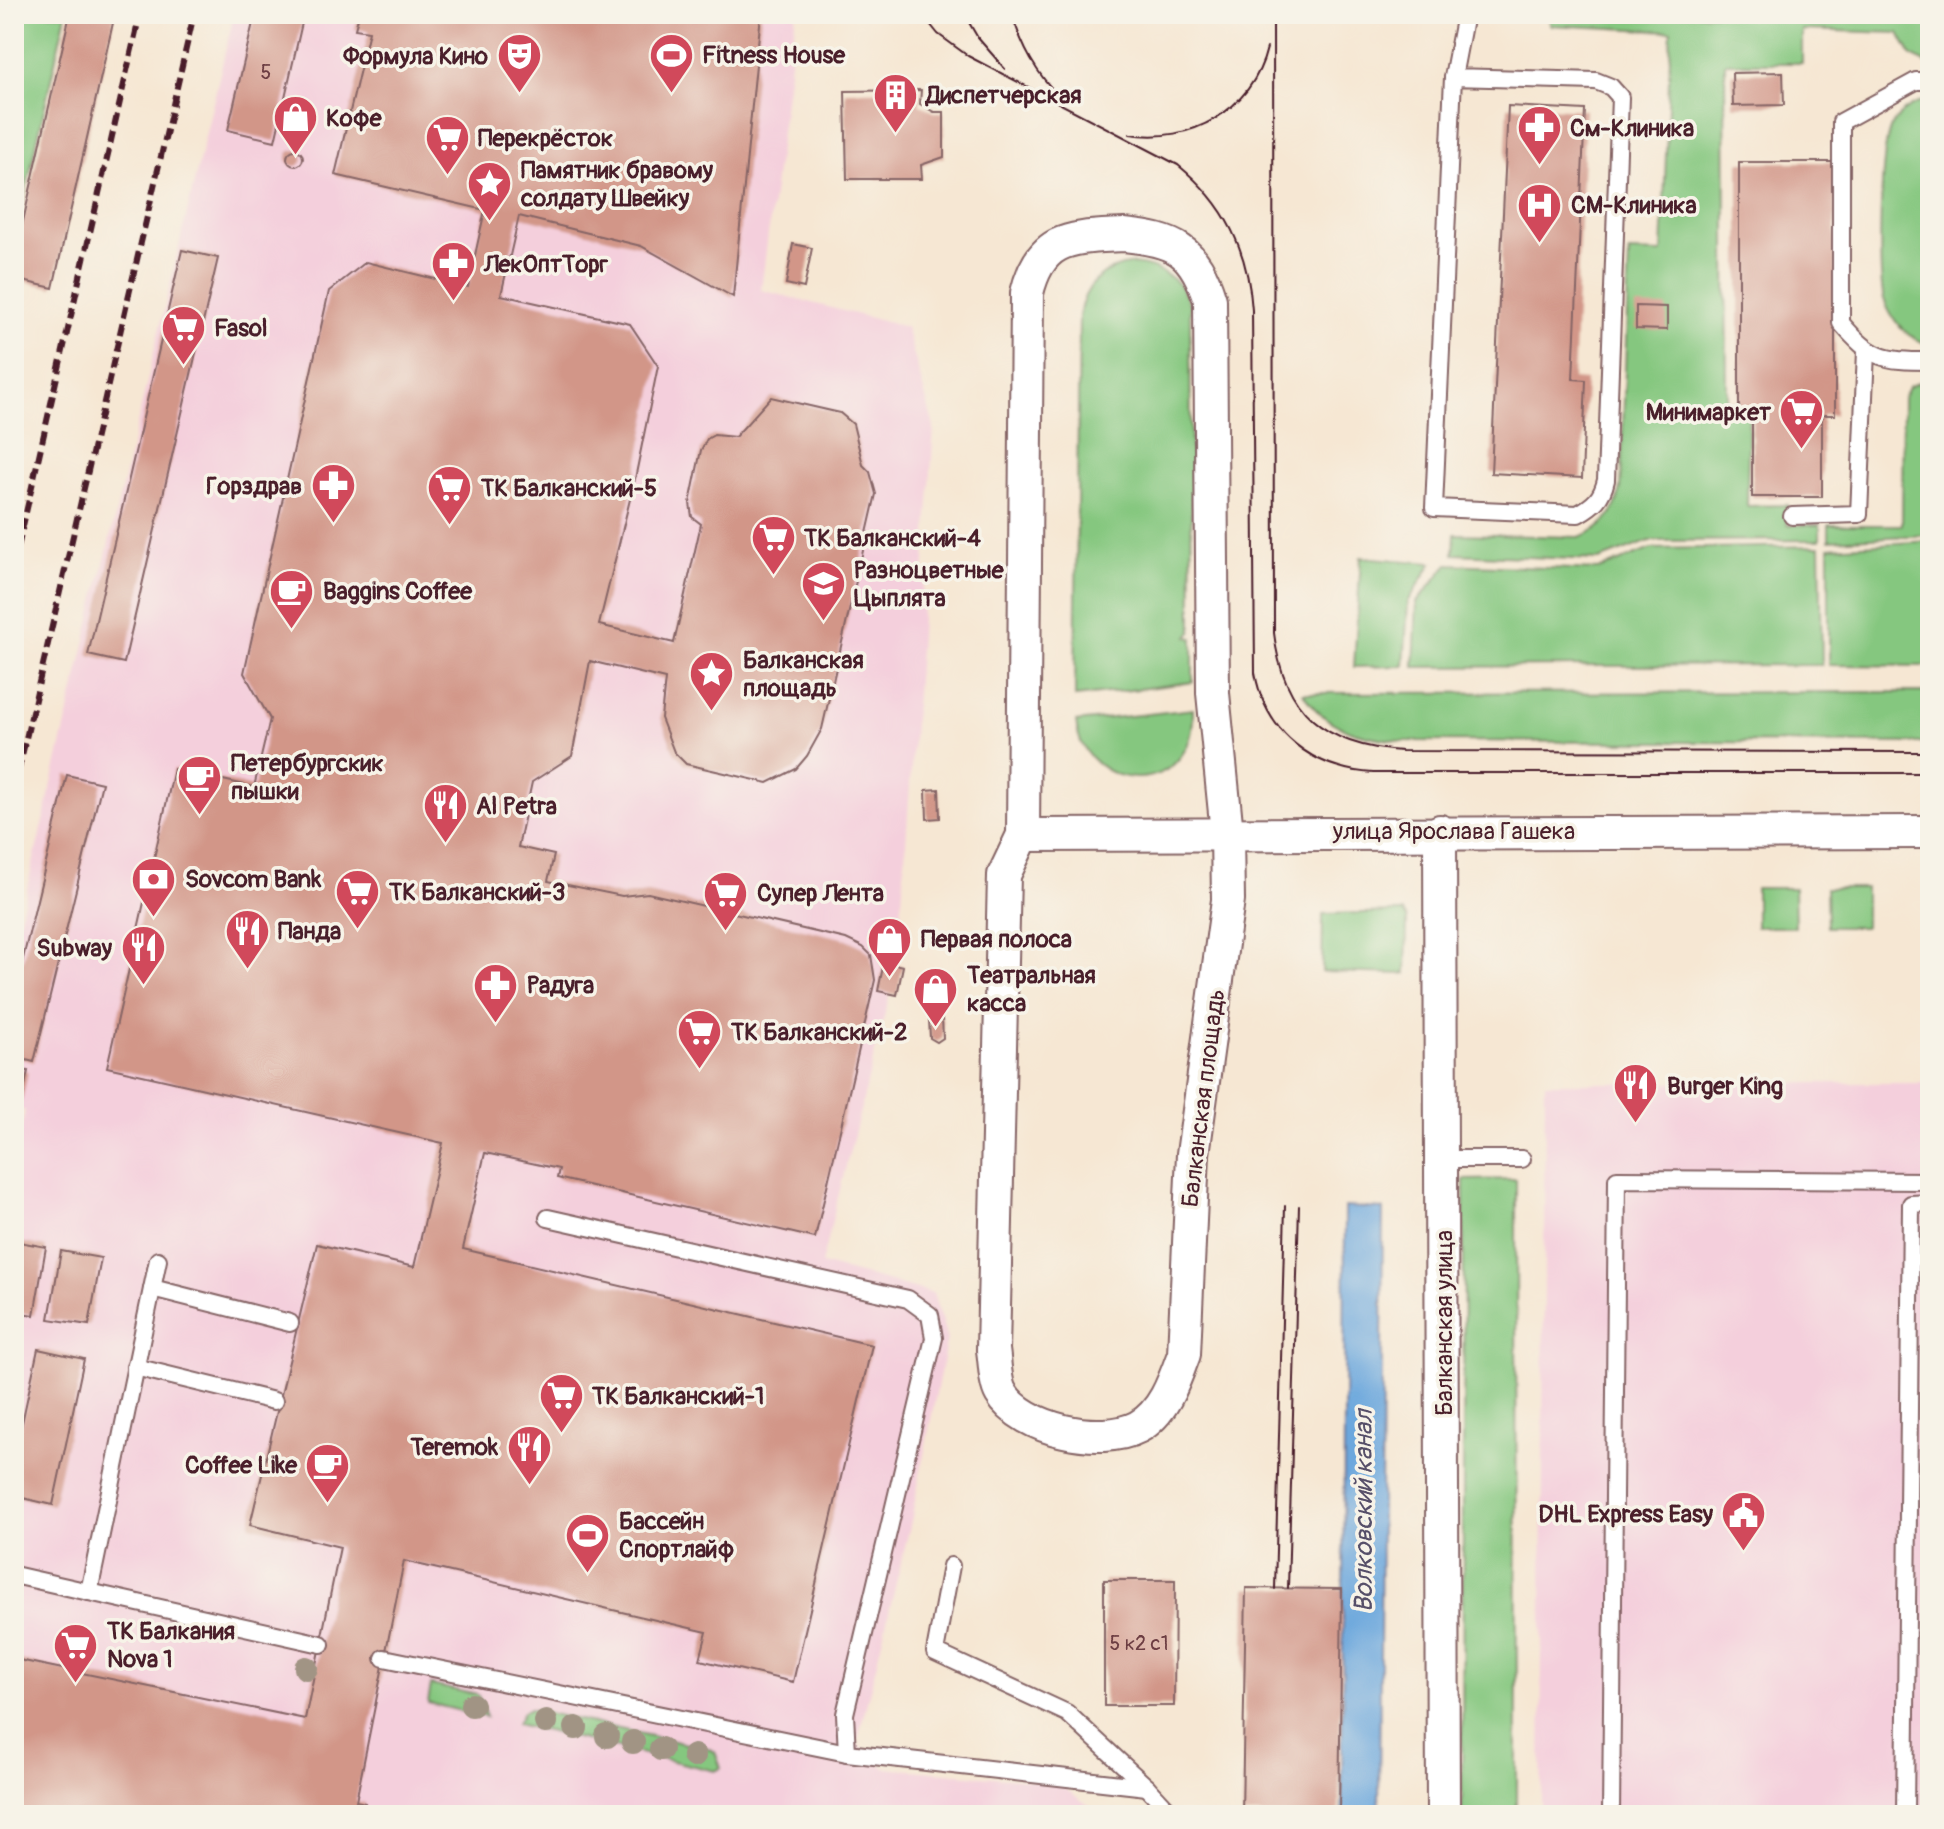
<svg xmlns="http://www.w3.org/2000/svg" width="1944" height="1829" font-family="Pangolin,sans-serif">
<rect width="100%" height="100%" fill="#f7f3e8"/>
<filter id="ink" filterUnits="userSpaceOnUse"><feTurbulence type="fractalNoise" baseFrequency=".0125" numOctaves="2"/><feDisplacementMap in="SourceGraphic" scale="16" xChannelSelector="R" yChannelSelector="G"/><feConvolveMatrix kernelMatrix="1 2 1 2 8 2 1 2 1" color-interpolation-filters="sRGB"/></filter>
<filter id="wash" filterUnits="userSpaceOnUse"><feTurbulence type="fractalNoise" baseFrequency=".006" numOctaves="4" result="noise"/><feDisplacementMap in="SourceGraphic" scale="32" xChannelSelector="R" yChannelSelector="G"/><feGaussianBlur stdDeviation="1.8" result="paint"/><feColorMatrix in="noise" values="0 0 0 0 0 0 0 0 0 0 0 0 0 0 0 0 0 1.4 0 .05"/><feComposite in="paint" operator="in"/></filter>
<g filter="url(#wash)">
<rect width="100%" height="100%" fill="#f6e7d3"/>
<g fill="#f4cfdc">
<polygon points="234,14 796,14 761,290 906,327 934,427 898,962 821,1264 933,1293 947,1338 910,1526 857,1743 885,1768 1055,1782 1103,1815 14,1815 14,1163 25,1111 14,1107 14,944"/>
<polygon points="1545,1083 1930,1083 1930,1815 1541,1815"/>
</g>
<g fill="#85c77f" stroke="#687355" stroke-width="2">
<polygon points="16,14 66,14 14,242 14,21"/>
<path d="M1549,14H1930V65L1911,56L1899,33L1802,30V63H1725L1727,402H1749L1747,506L1788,505L1787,525H1820V540L1650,541L1599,560L1454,554L1455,534L1579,537C1604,529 1615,514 1621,489L1629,252L1662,253L1671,31L1550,25Z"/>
<path d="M1930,99V345C1908,338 1891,321 1884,299C1877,275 1880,148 1891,127C1899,112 1914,103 1930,99Z"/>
<path d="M1133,264C1159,266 1185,281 1190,308L1192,632L1188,637L1193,638V682L1075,697L1079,316C1084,285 1102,268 1133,264Z"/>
<polygon points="1930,377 1930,535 1829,540 1829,525 1902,525 1903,399 1908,387"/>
<polygon points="1930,541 1930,666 1829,665 1829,547"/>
<polygon points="1820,546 1822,665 1414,667 1417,602 1448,564 1598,570 1651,549"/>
<polygon points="1361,557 1432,563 1408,602 1404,666 1354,667"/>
<path d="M1930,692V743L1401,741C1361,737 1325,729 1303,693Z"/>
<path d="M1193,709C1193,721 1193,734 1187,746C1160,801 1081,780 1076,722Z"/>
<polygon points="1756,888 1794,888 1795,927 1756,927"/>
<polygon points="1826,888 1865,888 1865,927 1827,927"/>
<polygon points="1403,912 1407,919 1406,974 1322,972 1323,914"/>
<polygon points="1516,1179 1517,1815 1462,1815 1464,1180"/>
<polygon points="431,1685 478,1695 486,1717 428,1703"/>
<polygon points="530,1709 709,1749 715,1752 721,1768 715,1771 517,1724 523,1712"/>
</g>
<polygon fill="#6ca7dd" stroke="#5b6384" stroke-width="2" points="1345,1207 1383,1209 1379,1815 1342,1815"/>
<g id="blocks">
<g fill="#d29688">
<polygon points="70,14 115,14 53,288 14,279 14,261"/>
<polygon points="255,14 304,14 275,141 228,130"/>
<polygon points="359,14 761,14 733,297 641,246 519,216 501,295 630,324 658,366 635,479 599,625 674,643 701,524 692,517 690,503 701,450 707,439 714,435 735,437 771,397 840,413 853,424 863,465 870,472 876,494 822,729 807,756 796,769 768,783 686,764 674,752 661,718 665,679 590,661 572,756 532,782 518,847 554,855 548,881 622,896 648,893 846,939 863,947 871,955 875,980 815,1238 557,1178 559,1169 485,1153 463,1249 872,1345 793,1682 700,1660 707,1632 404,1561 356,1801 365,1803 363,1815 14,1815 14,1659 305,1719 340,1547 250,1525 317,1244 414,1267 443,1143 107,1067 174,769 254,787 270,719 244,673 329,291 366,262 468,287 485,210 335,175 369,31 355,29"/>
<polygon points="1783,72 1784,105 1733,106 1732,73"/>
<polygon points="921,90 920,104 934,112 944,112 944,157 921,165 922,179 847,179 845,91"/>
<polygon points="1508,106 1585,110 1573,379 1586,380 1582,478 1491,473"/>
<circle cx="295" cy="158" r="8"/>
<polygon points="1739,162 1835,162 1835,415 1822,415 1822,497 1752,497 1752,416 1739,416"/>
<polygon points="793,244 812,248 804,288 786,284"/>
<polygon points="182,250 218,258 124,663 88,655"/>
<polygon points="1636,306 1667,307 1667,330 1636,329"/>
<polygon points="67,775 102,783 34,1062 14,1057 14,996"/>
<polygon points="939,789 940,818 927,819 926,790"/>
<polygon points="884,962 903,966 897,995 878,991"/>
<polygon points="936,1014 942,1018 943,1038 937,1042 930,1038 929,1019"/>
<polygon points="14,1068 28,1071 22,1100 14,1099"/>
<polygon points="14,1241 46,1247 34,1315 14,1312"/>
<polygon points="61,1251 101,1258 89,1325 49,1319"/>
<polygon points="38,1349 84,1359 53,1505 14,1496 14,1460"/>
<polygon points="1104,1580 1175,1580 1174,1706 1104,1706"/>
<polygon points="1246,1588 1342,1589 1339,1815 1242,1815"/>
</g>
</g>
</g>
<g filter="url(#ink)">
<use href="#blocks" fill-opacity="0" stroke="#866566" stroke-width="2"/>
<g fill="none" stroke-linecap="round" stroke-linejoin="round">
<defs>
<g id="lane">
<path d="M1453,77L1596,81L1611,87L1620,97L1606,480C1602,498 1594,505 1578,514L1434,508L1453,77L1465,14"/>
<path d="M1930,81H1916L1841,122V323C1872,359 1882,361 1930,361"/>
<polyline points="1792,516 1859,514 1866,351"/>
<polyline points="1442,1159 1522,1159"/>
<polyline points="548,1218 908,1299 930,1315 934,1338 845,1714 847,1753"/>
<polyline points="158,1260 89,1592 321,1644"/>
<polyline points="152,1288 290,1323"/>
<polyline points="135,1367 274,1401"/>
<polyline points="951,1566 935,1652 1067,1713 1147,1787 1173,1815"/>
<polyline points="14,1575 89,1592"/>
<polyline points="384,1658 847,1753 1147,1787"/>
<polyline points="1611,1815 1617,1179 1930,1181"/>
<polyline points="1905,1815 1911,1204 1930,1203"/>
</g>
<g id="street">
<path d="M1124,235C1175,240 1194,249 1210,300L1213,693L1227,833L1228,900L1193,1154L1184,1354C1175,1379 1164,1413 1138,1427C1101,1446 1023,1430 1001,1393C995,1383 995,1362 993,1350L1004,875L1023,835L1027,293C1041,235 1072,238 1124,235Z"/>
<polyline points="1440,831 1443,1815"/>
<polyline points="1023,835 1930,832"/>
</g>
</defs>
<use href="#lane" stroke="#866566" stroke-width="20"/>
<use href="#street" stroke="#866566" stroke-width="36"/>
<use href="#lane" stroke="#fff" stroke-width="16"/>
<use href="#street" stroke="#fff" stroke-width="32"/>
<g stroke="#4a1f2b" stroke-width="2">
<path d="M922,14L938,34L968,56L1178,165C1226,204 1248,250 1252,310L1255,673C1266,734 1313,769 1373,773H1930"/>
<polyline points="964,14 978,38 1005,69"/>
<path d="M1012,14C1022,47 1036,74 1061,98"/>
<path d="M1273,14L1274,633C1283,712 1325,746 1402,751L1930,752"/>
<path d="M1130,134C1190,144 1252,111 1267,48"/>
<polyline points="1288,1588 1299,1206"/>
<polyline points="1275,1589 1285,1206"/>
</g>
<g stroke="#4a1f2b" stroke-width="6" stroke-dasharray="12 6" stroke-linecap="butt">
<polyline points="14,565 140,14"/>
<polyline points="14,790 194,14"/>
</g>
</g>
<g fill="#a19484">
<circle cx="306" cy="1668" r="12"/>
<circle cx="472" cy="1705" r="12"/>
<circle cx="546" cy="1722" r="12"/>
<circle cx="576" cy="1728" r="12"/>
<circle cx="607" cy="1736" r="12"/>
<circle cx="633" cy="1742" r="12"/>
<circle cx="661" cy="1749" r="12"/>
<circle cx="694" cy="1756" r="12"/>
</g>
</g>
<defs>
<symbol id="stadium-pin" viewBox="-11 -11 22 30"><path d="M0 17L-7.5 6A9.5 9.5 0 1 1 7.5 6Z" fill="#d1495b" stroke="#f7f3e8"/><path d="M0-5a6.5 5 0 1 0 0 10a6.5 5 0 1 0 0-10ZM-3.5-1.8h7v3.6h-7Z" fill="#fff"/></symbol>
<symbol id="theatre-pin" viewBox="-11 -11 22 30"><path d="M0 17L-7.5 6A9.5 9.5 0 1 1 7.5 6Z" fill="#d1495b" stroke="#f7f3e8"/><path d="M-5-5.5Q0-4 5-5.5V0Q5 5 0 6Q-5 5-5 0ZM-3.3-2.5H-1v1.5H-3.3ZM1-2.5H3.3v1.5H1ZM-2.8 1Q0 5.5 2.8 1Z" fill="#fff"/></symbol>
<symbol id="building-pin" viewBox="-11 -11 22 30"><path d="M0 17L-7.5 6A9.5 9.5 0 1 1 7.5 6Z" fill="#d1495b" stroke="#f7f3e8"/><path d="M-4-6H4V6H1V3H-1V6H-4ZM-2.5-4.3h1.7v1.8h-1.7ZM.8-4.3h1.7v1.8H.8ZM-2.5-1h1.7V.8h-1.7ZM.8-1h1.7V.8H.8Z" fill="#fff"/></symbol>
<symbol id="shop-pin" viewBox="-11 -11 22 30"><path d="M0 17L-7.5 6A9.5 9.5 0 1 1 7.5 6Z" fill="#d1495b" stroke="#f7f3e8"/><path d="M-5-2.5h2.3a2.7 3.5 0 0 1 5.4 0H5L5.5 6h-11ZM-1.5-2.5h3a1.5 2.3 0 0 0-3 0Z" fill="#fff"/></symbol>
<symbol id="pharmacy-pin" viewBox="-11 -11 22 30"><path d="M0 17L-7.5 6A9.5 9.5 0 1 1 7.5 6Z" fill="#d1495b" stroke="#f7f3e8"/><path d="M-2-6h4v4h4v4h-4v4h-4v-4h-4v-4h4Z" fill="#fff"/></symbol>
<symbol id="supermarket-pin" viewBox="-11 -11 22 30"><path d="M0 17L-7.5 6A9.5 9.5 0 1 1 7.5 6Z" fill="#d1495b" stroke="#f7f3e8"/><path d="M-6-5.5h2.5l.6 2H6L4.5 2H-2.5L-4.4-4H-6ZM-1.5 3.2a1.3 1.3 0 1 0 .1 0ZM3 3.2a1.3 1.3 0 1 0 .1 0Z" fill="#fff"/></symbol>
<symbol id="sight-pin" viewBox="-11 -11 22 30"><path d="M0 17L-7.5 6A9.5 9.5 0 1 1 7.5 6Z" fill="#d1495b" stroke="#f7f3e8"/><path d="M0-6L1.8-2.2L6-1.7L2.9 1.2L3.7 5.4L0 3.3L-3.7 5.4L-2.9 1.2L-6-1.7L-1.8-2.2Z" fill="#fff"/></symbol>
<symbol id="hospital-pin" viewBox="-11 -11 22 30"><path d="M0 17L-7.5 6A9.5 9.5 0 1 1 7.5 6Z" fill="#d1495b" stroke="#f7f3e8"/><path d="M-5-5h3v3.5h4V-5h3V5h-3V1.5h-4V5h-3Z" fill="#fff"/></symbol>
<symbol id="school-pin" viewBox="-11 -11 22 30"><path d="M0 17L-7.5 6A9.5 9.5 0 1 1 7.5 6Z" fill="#d1495b" stroke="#f7f3e8"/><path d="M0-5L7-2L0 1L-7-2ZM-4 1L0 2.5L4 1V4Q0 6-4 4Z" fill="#fff"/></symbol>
<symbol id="cafe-pin" viewBox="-11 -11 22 30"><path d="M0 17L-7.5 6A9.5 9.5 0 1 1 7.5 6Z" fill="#d1495b" stroke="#f7f3e8"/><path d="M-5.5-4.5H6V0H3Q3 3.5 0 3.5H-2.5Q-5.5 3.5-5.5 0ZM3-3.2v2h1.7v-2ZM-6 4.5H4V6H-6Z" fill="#fff"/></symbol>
<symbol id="restaurant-pin" viewBox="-11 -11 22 30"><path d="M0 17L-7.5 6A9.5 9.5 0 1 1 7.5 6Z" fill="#d1495b" stroke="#f7f3e8"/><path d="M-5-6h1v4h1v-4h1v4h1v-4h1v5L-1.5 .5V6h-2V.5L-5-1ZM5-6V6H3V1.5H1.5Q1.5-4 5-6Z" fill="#fff"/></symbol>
<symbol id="bank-pin" viewBox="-11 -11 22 30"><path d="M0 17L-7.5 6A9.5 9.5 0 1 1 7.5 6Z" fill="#d1495b" stroke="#f7f3e8"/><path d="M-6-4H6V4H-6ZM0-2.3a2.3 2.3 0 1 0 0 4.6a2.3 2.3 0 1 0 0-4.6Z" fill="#fff"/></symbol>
<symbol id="civic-pin" viewBox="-11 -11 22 30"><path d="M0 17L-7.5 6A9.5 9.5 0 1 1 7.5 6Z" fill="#d1495b" stroke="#f7f3e8"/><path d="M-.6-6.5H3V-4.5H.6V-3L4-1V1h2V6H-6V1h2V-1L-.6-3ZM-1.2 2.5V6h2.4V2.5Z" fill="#fff"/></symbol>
</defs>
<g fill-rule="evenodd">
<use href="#stadium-pin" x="646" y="30" width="51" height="69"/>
<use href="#theatre-pin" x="494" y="30" width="51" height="69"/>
<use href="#building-pin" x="870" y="70" width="51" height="69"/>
<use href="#shop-pin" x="270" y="92" width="51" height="69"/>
<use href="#pharmacy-pin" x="1514" y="102" width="51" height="69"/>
<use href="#supermarket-pin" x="422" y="112" width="51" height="69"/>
<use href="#sight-pin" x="464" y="158" width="51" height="69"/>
<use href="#hospital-pin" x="1514" y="180" width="51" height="69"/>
<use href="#pharmacy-pin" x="428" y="238" width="51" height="69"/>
<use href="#supermarket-pin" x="158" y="302" width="51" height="69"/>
<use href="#supermarket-pin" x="1776" y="386" width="51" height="69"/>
<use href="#pharmacy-pin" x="308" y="460" width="51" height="69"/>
<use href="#supermarket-pin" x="424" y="462" width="51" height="69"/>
<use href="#supermarket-pin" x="748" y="512" width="51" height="69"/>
<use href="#school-pin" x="798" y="558" width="51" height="69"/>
<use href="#cafe-pin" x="266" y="566" width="51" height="69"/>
<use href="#sight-pin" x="686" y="648" width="51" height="69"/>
<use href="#cafe-pin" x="174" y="752" width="51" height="69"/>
<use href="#restaurant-pin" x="420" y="780" width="51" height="69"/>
<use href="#bank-pin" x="128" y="854" width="51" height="69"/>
<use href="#supermarket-pin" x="332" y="866" width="51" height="69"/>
<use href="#supermarket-pin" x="700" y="868" width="51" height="69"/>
<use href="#restaurant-pin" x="222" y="906" width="51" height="69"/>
<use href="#shop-pin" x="864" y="914" width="51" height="69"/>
<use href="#restaurant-pin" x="118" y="922" width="51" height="69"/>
<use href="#pharmacy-pin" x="470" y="960" width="51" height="69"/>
<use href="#shop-pin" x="910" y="964" width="51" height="69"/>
<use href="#supermarket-pin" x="674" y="1006" width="51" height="69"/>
<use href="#restaurant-pin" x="1610" y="1060" width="51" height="69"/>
<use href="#supermarket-pin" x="536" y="1370" width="51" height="69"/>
<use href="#restaurant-pin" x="504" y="1422" width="51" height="69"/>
<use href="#cafe-pin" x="302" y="1440" width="51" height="69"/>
<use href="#civic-pin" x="1718" y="1488" width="51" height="69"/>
<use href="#stadium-pin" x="562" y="1510" width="51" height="69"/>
<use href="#supermarket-pin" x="50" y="1620" width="51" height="69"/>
</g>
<g text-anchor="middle" stroke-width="7" stroke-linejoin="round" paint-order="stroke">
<g font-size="20" fill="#6c3d42">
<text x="266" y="79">5</text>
<text x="1139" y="1650">5 к2 с1</text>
</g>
<g font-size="24" font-weight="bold" fill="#4a1f2b" stroke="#f7f3e8" text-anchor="start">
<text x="702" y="63">Fitness House</text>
<text x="488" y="64" text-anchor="end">Формула Кино</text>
<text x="926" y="103">Диспетчерская</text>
<text x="326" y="126">Кофе</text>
<text x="1570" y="136">См-Клиника</text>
<text x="478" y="146">Перекрёсток</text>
<text x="521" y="178">Памятник бравому<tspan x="521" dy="28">солдату Швейку</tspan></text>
<text x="1571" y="213">СМ-Клиника</text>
<text x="484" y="272">ЛекОптТорг</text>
<text x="214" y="336">Fasol</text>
<text x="1771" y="420" text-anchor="end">Минимаркет</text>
<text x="302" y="494" text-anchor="end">Горздрав</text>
<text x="481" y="496">ТК Балканский-5</text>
<text x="804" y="546">ТК Балканский-4</text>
<text x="854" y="578">Разноцветные<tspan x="854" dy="28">Цыплята</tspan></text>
<text x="323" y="599">Baggins Coffee</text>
<text x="743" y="668">Балканская<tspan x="743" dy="28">площадь</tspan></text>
<text x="231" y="771">Петербургскик<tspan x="231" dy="28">пышки</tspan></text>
<text x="476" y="814">Al Petra</text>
<text x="185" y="887">Sovcom Bank</text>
<text x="389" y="900">ТК Балканский-3</text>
<text x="757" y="901">Супер Лента</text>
<text x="278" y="939">Панда</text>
<text x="921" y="947">Первая полоса</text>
<text x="112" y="956" text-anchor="end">Subway</text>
<text x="967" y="983">Театральная<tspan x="967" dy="28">касса</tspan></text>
<text x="527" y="993">Радуга</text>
<text x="731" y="1040">ТК Балканский-2</text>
<text x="1667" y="1094">Burger King</text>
<text x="592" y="1404">ТК Балканский-1</text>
<text x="498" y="1455" text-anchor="end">Teremok</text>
<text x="297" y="1473" text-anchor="end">Coffee Like</text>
<text x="1713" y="1522" text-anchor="end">DHL Express Easy</text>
<text x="619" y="1529">Бассейн<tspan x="619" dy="28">Спортлайф</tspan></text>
<text x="107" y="1639">ТК Балкания<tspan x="107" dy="28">Nova 1</tspan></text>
</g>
<g font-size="24" fill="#4a1f2b" stroke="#f7f3e8">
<text x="1454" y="839">улица Ярослава Гашека</text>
<text transform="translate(1203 1098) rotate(-83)" y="8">Балканская площадь</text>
<text transform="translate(1444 1323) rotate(-90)" y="8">Балканская улица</text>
</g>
<g font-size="26" font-style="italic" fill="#564f69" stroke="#f7f3e8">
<text transform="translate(1363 1511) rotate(-90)" y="9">Волковский канал</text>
</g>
</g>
<rect width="1944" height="1829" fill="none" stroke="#f7f3e8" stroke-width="48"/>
</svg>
